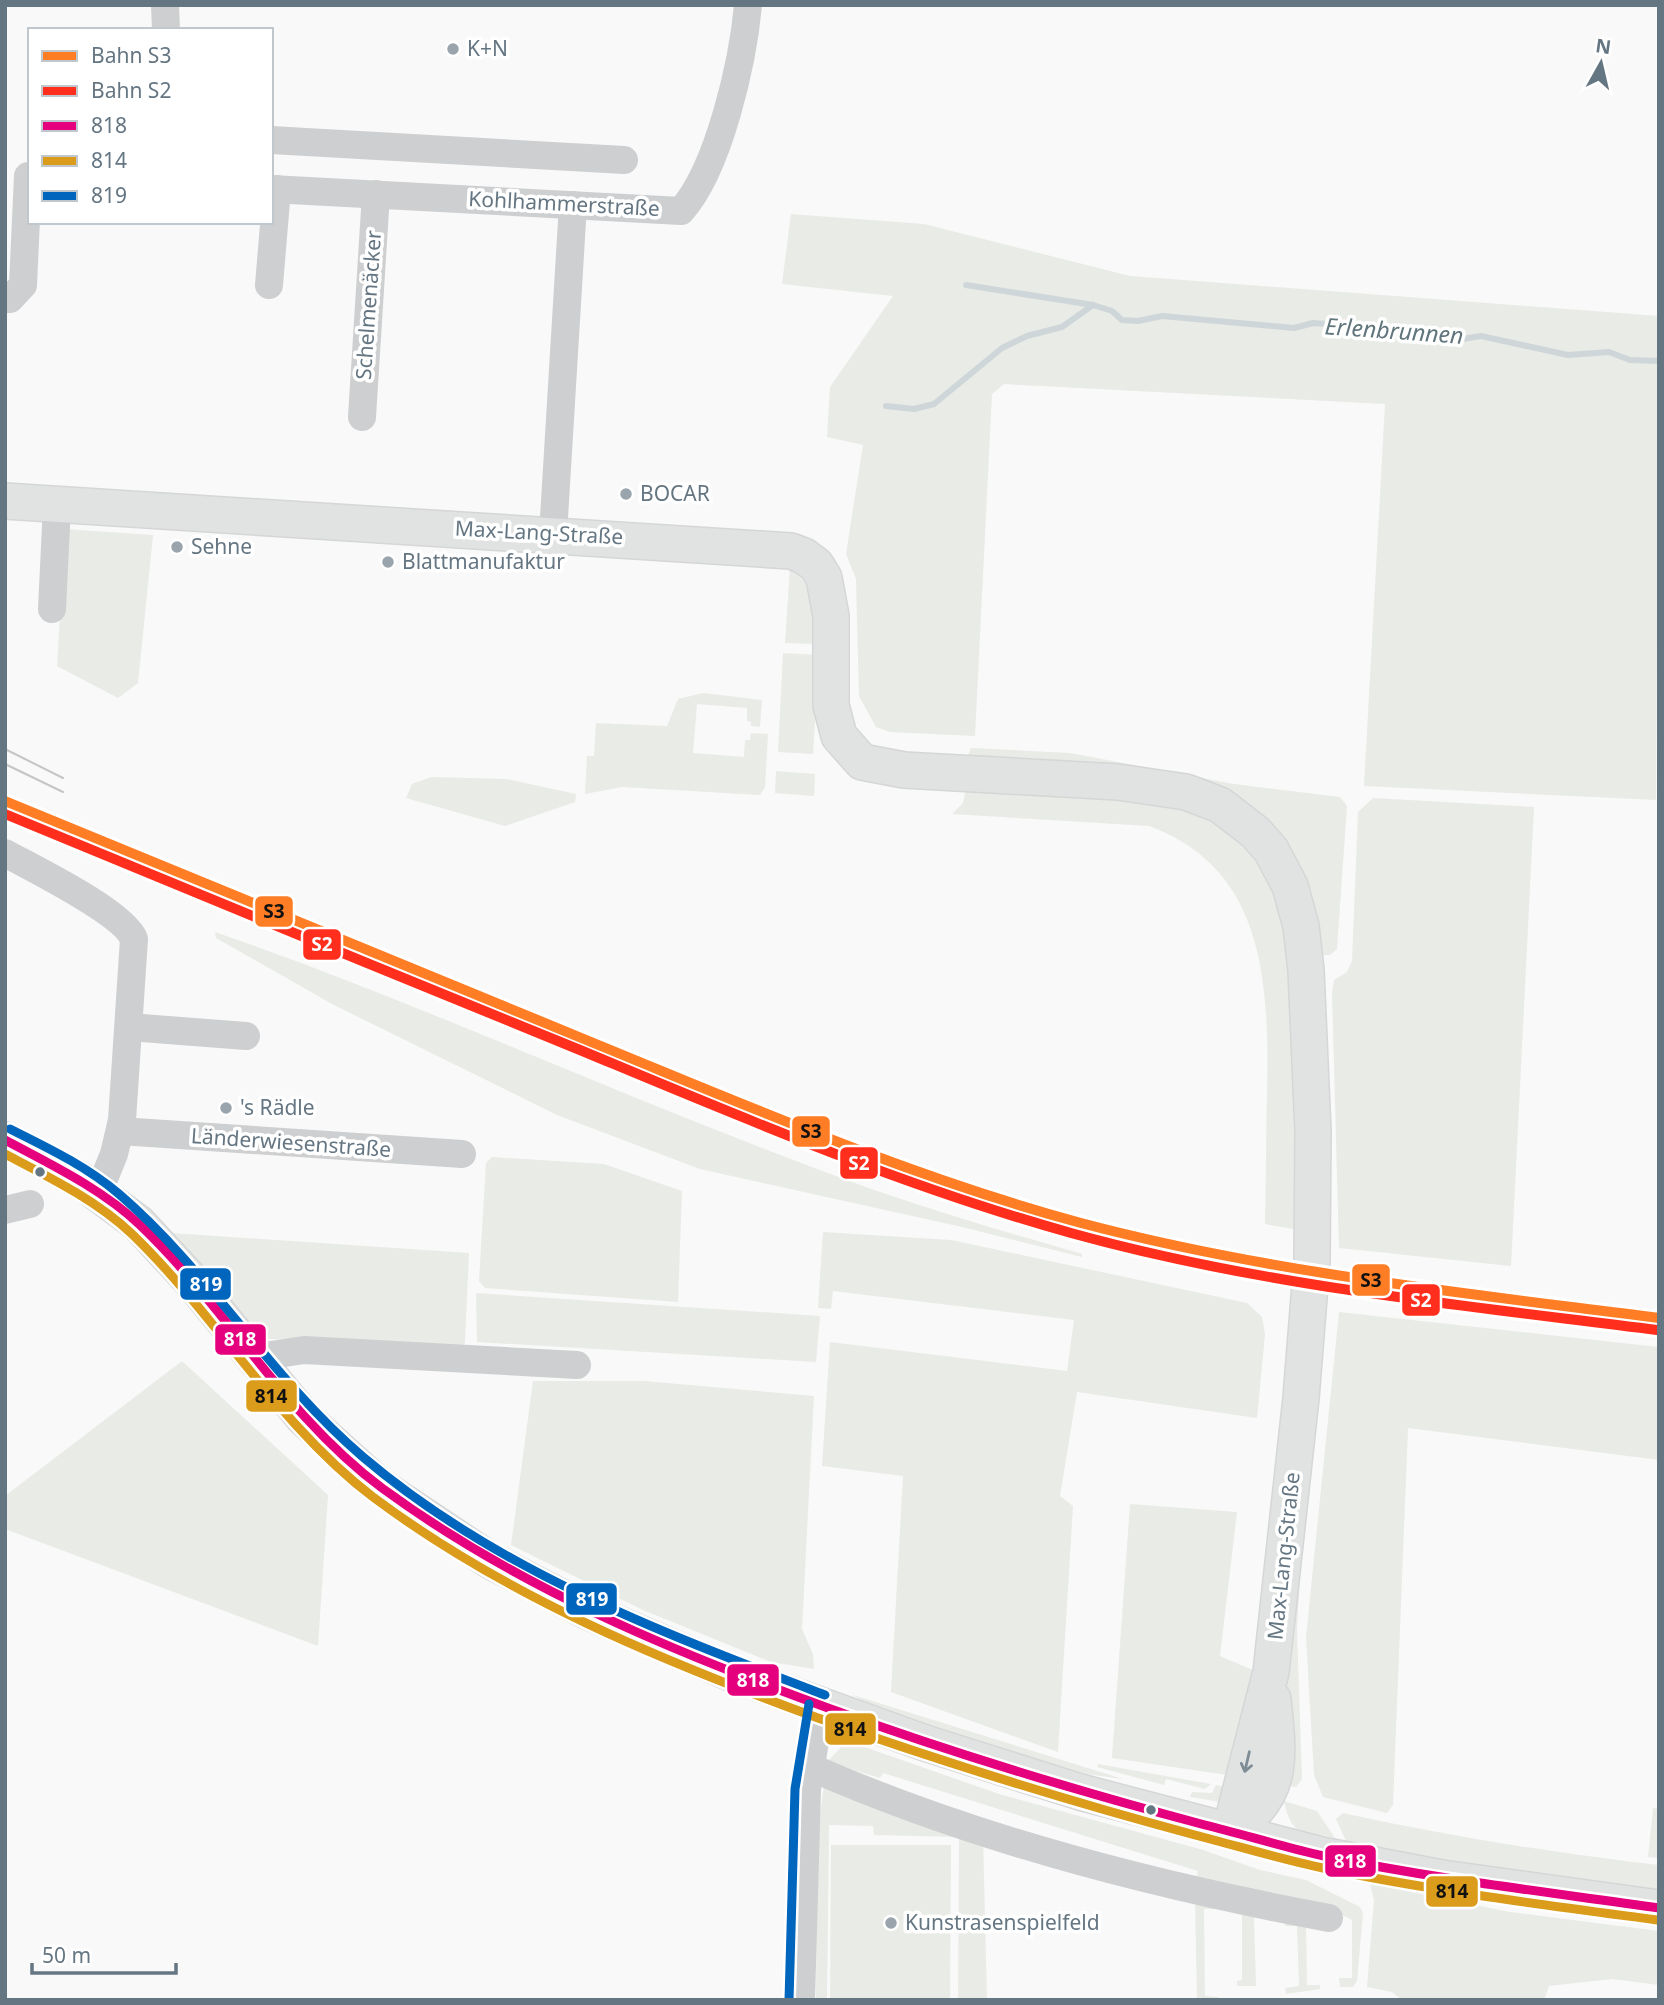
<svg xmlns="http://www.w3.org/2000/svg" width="1664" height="2005" font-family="'Noto Sans',sans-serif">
<rect width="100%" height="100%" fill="#f9f9f9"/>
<g fill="#e8ebe6">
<polygon points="791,214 924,224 1130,276 1659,316 1656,800 1364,786 1385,404 1004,384 992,394 975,736 890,732 876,727 859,696 856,579 846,554 863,445 827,437 830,387 893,296 782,284"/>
<polygon points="65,529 153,535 138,683 118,698 57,666"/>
<path d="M790,568C816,587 816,614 819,644L785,643Z"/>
<polygon points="783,653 819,655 813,754 778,752"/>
<polygon points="703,693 762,700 760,727 751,726 751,722 747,721 747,708 697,704 693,753 744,757 745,740 750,740 751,733 768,734 765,787 760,795 622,787 585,794 587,756 594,756 596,723 667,726 678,699"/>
<polygon points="971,748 1070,753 1234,784 1340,797 1347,806 1337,949 1330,955 1320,955 1255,818 967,757"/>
<polygon points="776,771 815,774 814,796 775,793"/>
<polygon points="431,777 507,779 576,794 575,802 505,826 406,798 412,784"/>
<path d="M966,788L1139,793L1219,819L1270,874L1293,957L1299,1230L1265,1224C1266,1180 1266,1135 1267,1091C1269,984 1266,869 1149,826L952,814L963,803Z"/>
<polygon points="1373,798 1534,807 1511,1266 1339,1248 1332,993 1334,980 1347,972 1352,961 1358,812"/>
<path d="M215,932C422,1004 620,1096 825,1172C909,1204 995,1229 1082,1254V1257L962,1227L700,1169L557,1115L332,1004L216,938Z"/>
<polygon points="492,1157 604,1164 682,1191 678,1302 485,1288 479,1281 486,1163"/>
<polygon points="823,1232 951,1240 1247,1303 1262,1317 1265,1334 1257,1418 1077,1392 1060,1496 1073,1506 1058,1752 891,1692 903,1476 822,1466 830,1342 1067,1371 1074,1320 833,1291 831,1309 818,1308"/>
<polygon points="171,1233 469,1253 465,1343 455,1351 256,1338"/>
<polygon points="476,1293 820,1316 816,1362 477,1342"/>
<polygon points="1339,1312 1659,1347 1659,1460 1408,1428 1393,1805 1387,1813 1323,1797 1314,1775 1306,1637"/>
<polygon points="182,1361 328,1495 318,1646 5,1529 5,1496"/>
<polygon points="533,1381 644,1381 814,1396 802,1629 813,1654 814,1669 771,1662 643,1610 511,1545"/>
<polygon points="1130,1504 1237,1512 1220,1656 1255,1671 1234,1776 1112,1758"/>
<polygon points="1301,1553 1297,1630 1302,1779 1296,1787 1283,1785 1283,1664"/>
<polygon points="853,1695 1123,1779 1065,1771 873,1708"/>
<polygon points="856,1744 999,1794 1203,1850 1260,1870 1306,1880 1360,1907 1363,1913 1357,1981 1353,1987 1340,1987 1339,1978 1352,1978 1352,1920 1335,1911 1196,1881 1198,1871 883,1773 880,1778 827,1762 843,1745"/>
<polygon points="1098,1764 1211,1784 1205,1789 1166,1779 1164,1785 1097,1767"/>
<polygon points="824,1785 983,1838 987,2000 958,2000 959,1837 874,1835 873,1826 829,1825 827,2000 816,2000 817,1836"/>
<polygon points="1216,1785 1233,1788 1221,1802 1190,1797 1192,1792 1212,1793"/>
<path d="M1284,1801L1317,1811L1335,1838L1321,1835L1320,1841C1296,1832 1289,1826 1284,1801Z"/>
<polygon points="1653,1808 1659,1809 1659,1858 1648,1857"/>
<path d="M1343,1813C1448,1836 1553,1853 1659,1865V1894L1435,1859L1346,1841L1336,1819Z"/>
<polygon points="831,1845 951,1845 950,2000 830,2000"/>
<polygon points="1370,1884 1510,1912 1659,1931 1659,1985 1612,1979 1549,1986 1544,2000 1402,2000 1392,1992 1367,1987 1374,1900"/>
<polygon points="1195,1900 1217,1909 1204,1909 1205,1996 1218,1997 1218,2000 1197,2000"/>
<polygon points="1242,1912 1254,1917 1256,1986 1237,1986 1237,1981 1242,1980"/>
<polygon points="1285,1922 1306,1923 1307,1985 1320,1985 1320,1989 1286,1994 1285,1988 1299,1986 1297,1926 1285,1926"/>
</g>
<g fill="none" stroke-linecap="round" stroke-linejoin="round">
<g stroke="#ced6d9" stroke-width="6">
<polyline points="966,285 1093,305 1112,311 1122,320 1138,321 1162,316 1294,328 1313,323 1327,324 1344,331 1384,331 1413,337 1436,335 1462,339 1481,336 1568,355 1609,352 1630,360 1659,361"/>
<polyline points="886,406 914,409 934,404 1002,348 1027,336 1062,327 1093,305"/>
</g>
<defs>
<g id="major">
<polyline points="5,501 791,551 804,556 816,565 824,578 831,616 831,705 839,736 862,762 904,770 1118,782 1186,792 1220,805 1255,832 1271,850 1290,886 1301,926 1306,970 1313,1131 1312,1260 1301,1398 1271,1672 1230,1831"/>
<polyline points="5,1140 80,1180 138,1223 190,1279 304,1418 379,1486 491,1561 585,1610 731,1673 925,1743 1080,1792 1321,1855 1442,1878 1659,1908"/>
<path d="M1230,1831C1285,1797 1279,1758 1273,1699"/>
</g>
</defs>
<use href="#major" stroke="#d5d6d7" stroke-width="38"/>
<g stroke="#cecfd0" stroke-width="28">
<polyline points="165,5 166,30"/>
<polyline points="271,140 624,160"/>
<path d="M271,189L681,211C719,169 743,61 748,5"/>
<polyline points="269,285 277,189"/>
<polyline points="5,299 10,299 23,285 28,176"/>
<polyline points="362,417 376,194"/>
<polyline points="553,534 573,205"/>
<polyline points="52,609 57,505"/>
<path d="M5,853C34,869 123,912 134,939L122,1120L114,1154L99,1191"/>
<polyline points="129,1027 246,1036"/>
<polyline points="120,1131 462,1154"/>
<polyline points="5,1210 30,1204"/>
<polyline points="252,1358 304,1350 577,1365"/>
<path d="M810,1767C971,1838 1157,1886 1329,1918"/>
<polyline points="801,2000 807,1789 821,1706"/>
</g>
<use href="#major" stroke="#e1e2e2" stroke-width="35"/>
<g stroke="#c3c5c6" stroke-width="2">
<polyline points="5,749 63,778"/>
<polyline points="5,764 63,792"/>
</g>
<defs>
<path id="bus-1" d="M5,1140C52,1165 102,1189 140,1225C227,1308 285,1416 382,1488C517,1587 671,1651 828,1708C952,1753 1077,1791 1205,1825C1245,1835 1284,1847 1324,1856C1434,1879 1547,1892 1659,1908"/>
<path id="bus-2" d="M5,1154C49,1177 96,1200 132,1234C218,1317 277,1424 373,1497C507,1597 662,1661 818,1718C943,1762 1068,1801 1195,1835C1238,1846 1280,1859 1323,1868C1433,1891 1545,1905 1657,1920"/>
<g id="bus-3">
<path d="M10,1129C48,1148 86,1166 119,1194C210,1272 271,1379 363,1457C497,1571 663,1633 825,1695"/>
<polyline points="789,2000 795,1789 809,1704"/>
</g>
</defs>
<use href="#bus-1" stroke="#fff" stroke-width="14"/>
<use href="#bus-2" stroke="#fff" stroke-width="14"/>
<use href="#bus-3" stroke="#fff" stroke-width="14"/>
<use href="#bus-1" stroke="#e5007d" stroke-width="9"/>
<use href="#bus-2" stroke="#da9c1a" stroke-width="9"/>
<use href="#bus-3" stroke="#0065bd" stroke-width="9"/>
<defs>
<path id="rail-1" d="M5,801C202,882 399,963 596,1044C755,1109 914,1178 1081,1223C1270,1273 1465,1293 1659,1318"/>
<path id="rail-2" d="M5,814C197,893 388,972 580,1050C741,1117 902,1186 1071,1233C1262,1286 1461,1305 1657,1330"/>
</defs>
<use href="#rail-1" stroke="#fff" stroke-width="16"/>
<use href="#rail-2" stroke="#fff" stroke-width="16"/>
<use href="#rail-1" stroke="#ff7d24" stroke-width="10"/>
<use href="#rail-2" stroke="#ff2e1d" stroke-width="10"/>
</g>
<defs><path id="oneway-shaft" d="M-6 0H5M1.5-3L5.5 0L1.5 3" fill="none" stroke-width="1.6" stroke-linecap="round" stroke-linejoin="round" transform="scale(1.75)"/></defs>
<use stroke="#7e8c96" href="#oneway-shaft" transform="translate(1247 1762) rotate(103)"/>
<g fill="#99a4ac" stroke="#fff" stroke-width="2.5">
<circle cx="453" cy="49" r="7"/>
<circle cx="626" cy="494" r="7"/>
<circle cx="177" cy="547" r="7"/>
<circle cx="388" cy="562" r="7"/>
<circle cx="226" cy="1108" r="7"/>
<circle cx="891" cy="1923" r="7"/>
</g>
<g fill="#657683" stroke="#fff" stroke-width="2.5">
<circle cx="40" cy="1172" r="6"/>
<circle cx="1151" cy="1810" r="6"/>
</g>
<g text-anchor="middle" stroke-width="7" stroke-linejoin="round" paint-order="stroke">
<g font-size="21" fill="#657683" stroke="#fff" text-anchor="start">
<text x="467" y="56">K+N</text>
<text x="640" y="501">BOCAR</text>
<text x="191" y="554">Sehne</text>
<text x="402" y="569">Blattmanufaktur</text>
<text x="240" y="1115">'s Rädle</text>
<text x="905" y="1930">Kunstrasenspielfeld</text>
</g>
<g font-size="21" fill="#657683" stroke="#fff">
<text transform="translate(564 204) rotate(3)" y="7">Kohlhammerstraße</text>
<text transform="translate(369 305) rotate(-86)" y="7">Schelmenäcker</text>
<text transform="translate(539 533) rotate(3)" y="7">Max-Lang-Straße</text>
<text transform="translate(291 1143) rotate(4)" y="7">Länderwiesenstraße</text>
<text transform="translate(1284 1556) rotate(-84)" y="7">Max-Lang-Straße</text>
</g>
<g font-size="23" font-style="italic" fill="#60757c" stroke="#fff">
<text transform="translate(1394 331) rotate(4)" y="8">Erlenbrunnen</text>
</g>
</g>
<g stroke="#fff" stroke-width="2.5">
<rect x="254" y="895" width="40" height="33" rx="7" fill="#ff7d24"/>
<rect x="302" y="928" width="40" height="33" rx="7" fill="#ff2e1d"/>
<rect x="791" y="1115" width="40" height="33" rx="7" fill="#ff7d24"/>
<rect x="839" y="1146" width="40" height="34" rx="7" fill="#ff2e1d"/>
<rect x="1351" y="1263" width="40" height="34" rx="7" fill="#ff7d24"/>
<rect x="179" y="1267" width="53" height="34" rx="7" fill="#0065bd"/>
<rect x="1401" y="1283" width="40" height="34" rx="7" fill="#ff2e1d"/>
<rect x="214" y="1323" width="53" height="33" rx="7" fill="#e5007d"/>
<rect x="245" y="1379" width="53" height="34" rx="7" fill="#da9c1a"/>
<rect x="565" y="1582" width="53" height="34" rx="7" fill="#0065bd"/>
<rect x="726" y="1663" width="54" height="34" rx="7" fill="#e5007d"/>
<rect x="824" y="1712" width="53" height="34" rx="7" fill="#da9c1a"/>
<rect x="1324" y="1844" width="53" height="34" rx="7" fill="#e5007d"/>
<rect x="1425" y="1875" width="54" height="33" rx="7" fill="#da9c1a"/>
</g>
<g font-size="19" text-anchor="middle" font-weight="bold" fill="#fff">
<text x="322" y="951">S2</text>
<text x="859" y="1170">S2</text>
<text x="206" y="1291">819</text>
<text x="1421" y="1307">S2</text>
<text x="240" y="1346">818</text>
<text x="592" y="1606">819</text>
<text x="753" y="1687">818</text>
<text x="1350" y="1868">818</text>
</g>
<g font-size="19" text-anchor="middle" font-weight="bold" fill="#111">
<text x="274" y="918">S3</text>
<text x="811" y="1138">S3</text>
<text x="1371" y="1287">S3</text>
<text x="271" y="1403">814</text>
<text x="850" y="1736">814</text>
<text x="1452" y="1898">814</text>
</g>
<rect width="1664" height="2005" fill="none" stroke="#657683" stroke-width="14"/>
<rect x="28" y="28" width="245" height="196" fill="#ffffff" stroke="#c1c8cd" stroke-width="2"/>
<rect x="42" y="51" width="35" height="10" fill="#ff7d24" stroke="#c1c8cd" stroke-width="2"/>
<text x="91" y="63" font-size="21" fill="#657683">Bahn S3</text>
<rect x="42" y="86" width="35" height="10" fill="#ff2e1d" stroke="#c1c8cd" stroke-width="2"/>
<text x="91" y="98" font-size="21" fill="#657683">Bahn S2</text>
<rect x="42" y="121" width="35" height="10" fill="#e5007d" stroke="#c1c8cd" stroke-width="2"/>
<text x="91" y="133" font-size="21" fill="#657683">818</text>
<rect x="42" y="156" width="35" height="10" fill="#da9c1a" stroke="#c1c8cd" stroke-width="2"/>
<text x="91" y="168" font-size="21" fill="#657683">814</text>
<rect x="42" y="191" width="35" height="10" fill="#0065bd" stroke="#c1c8cd" stroke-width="2"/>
<text x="91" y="203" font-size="21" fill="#657683">819</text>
<g transform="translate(1601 63) rotate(8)" stroke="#ffffff" stroke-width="5" paint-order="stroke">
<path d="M0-5L12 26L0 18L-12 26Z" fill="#657683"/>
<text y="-10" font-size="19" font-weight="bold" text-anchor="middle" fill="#657683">N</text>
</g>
<path d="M32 1963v10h144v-10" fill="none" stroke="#657683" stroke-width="3.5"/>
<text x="42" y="1963" font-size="21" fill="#657683" stroke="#ffffff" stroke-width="5" paint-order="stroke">50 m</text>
</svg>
